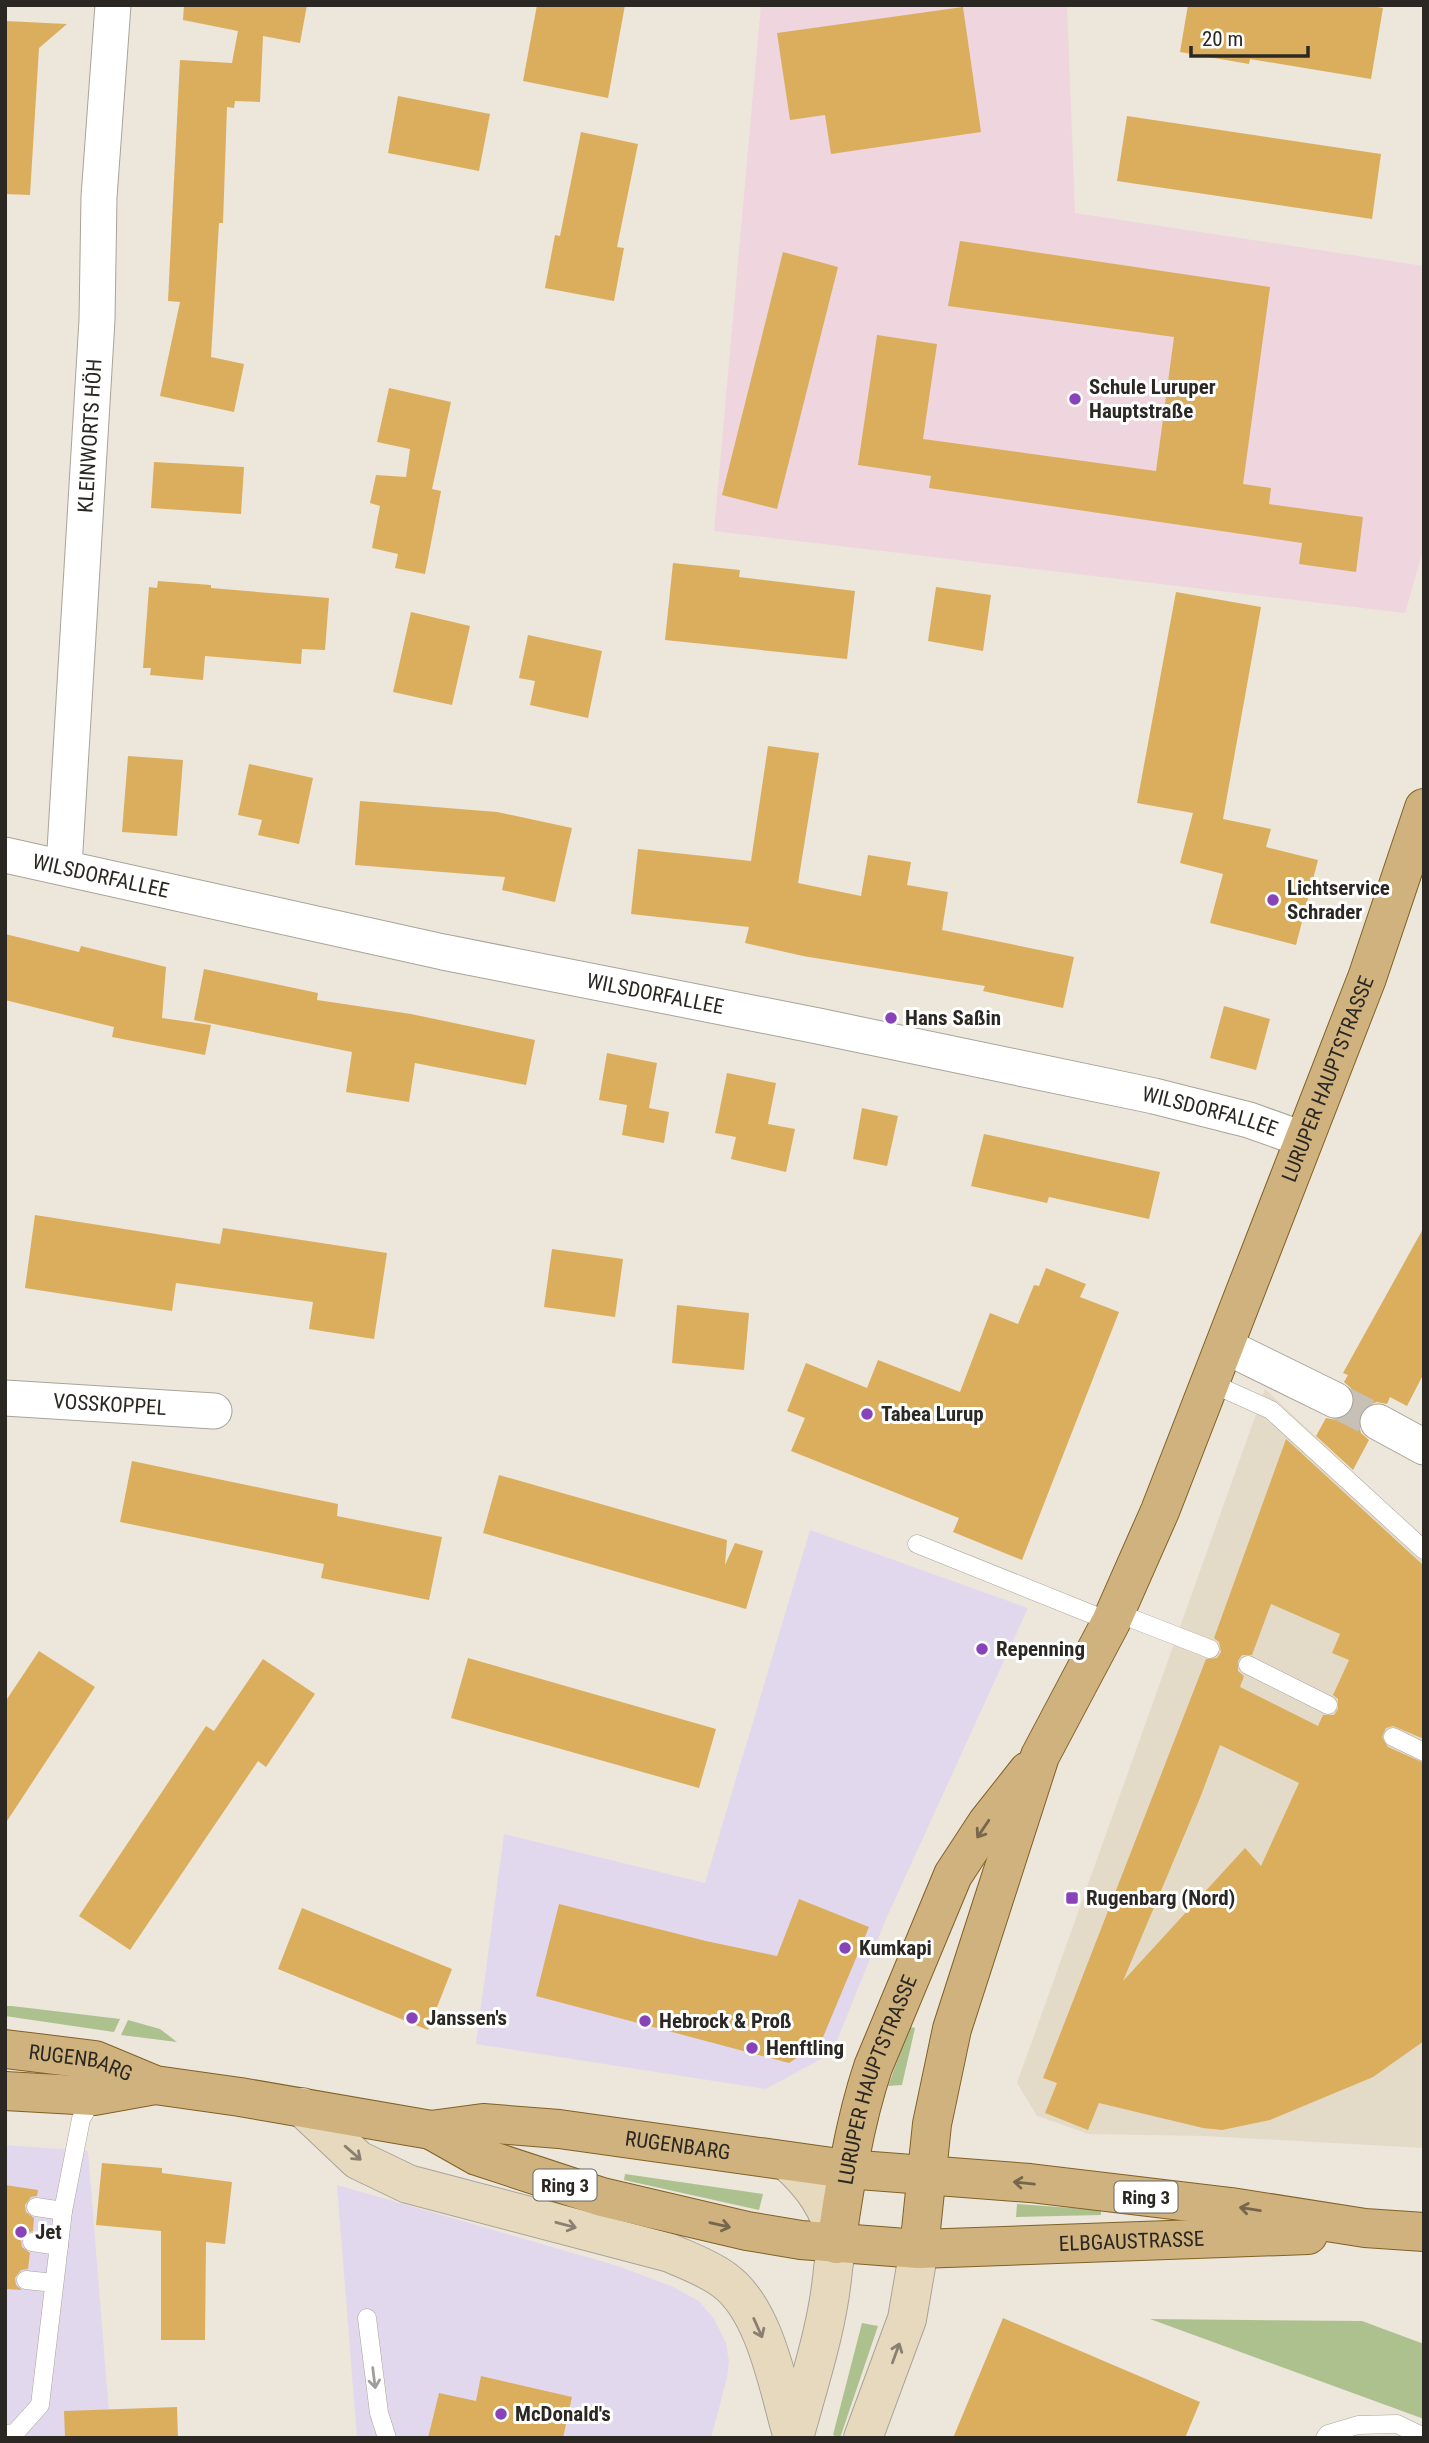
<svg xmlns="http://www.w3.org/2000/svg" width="1429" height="2443" font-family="'Roboto Condensed',sans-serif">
<rect width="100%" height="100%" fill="#ede6db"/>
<g fill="#e2d8ed">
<polygon points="810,1530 1028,1608 886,1919 832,2053 766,2089 476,2044 504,1834 705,1883"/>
<polygon points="5,2145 88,2151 111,2438 5,2438"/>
<polygon points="337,2185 618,2266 671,2286 699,2301 714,2319 726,2343 729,2362 727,2378 711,2438 357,2438"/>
</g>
<polygon fill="#e4dac8" points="1265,1389 1424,1538 1424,2148 1205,2136 1089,2134 1037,2116 1017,2083"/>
<polygon fill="#eed5de" points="761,5 1067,5 1075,213 1424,266 1424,547 1405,613 714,531"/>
<g fill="#adc18f">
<polygon points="5,2006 12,2006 120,2019 114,2032 5,2016"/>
<polygon points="128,2020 160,2029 177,2042 121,2035"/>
<polygon points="910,2027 915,2028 902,2085 888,2086"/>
<polygon points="625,2174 763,2194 759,2210 624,2180"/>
<polygon points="1017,2204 1101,2210 1101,2215 1016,2217"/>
<polygon points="1150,2319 1362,2321 1424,2344 1424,2419"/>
<polygon points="862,2323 878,2326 840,2438 833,2435"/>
</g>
<g fill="#dbae5d" fill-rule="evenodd">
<polygon points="184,5 307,5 300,43 263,36 260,102 235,101 234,108 227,107 223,223 219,223 211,357 244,364 234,412 160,396 180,302 168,301 180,60 232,63 238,31 183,20"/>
<polygon points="537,5 625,5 608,98 523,81"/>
<polygon points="1188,5 1365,5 1383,8 1371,79 1250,59 1249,64 1180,52"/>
<polygon points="963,7 981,132 831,154 825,115 790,120 777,33"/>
<polygon points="5,21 67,24 39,48 30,195 5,194"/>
<polygon points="398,96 490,114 479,171 388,153"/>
<polygon points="1127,116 1381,154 1372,219 1117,181"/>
<polygon points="581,132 638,144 617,247 624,248 614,301 545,288 555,235 560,236"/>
<polygon points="960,241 1270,287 1243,484 1271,488 1269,504 1363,517 1356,572 1299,564 1302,543 929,488 931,476 858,465 877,335 937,344 923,439 1156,471 1174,337 948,306"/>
<polygon points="783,252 838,267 777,509 722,495"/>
<polygon points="389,388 451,402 432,489 441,491 425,574 395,568 398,554 372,548 380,506 370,503 376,475 406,477 410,449 377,442"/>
<polygon points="154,462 244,467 241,514 151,508"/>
<polygon points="673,563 740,570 739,577 855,591 847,659 665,640"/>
<polygon points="158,581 211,585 211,588 329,598 325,650 302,649 301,664 205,656 203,680 150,675 151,668 143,668 149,587 157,588"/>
<polygon points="936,587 991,595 983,651 928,641"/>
<polygon points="1176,592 1261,607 1223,819 1271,829 1266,847 1318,860 1296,945 1210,923 1223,874 1180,863 1193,813 1137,803"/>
<polygon points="411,612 470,626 452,705 393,692"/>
<polygon points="528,635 602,651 588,718 530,705 535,681 519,678"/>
<polygon points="768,746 819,753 798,883 861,896 868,855 911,862 907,885 948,892 942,930 1074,957 1063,1008 983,991 985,986 803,956 745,943 749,927 631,914 638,849 751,861"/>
<polygon points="128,756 183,760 177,836 122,832"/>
<polygon points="249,764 313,778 299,844 258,835 262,820 238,815"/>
<polygon points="360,801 497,812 572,828 555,902 502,890 505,877 355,865"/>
<polygon points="5,934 79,952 81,946 166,967 162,1018 211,1025 205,1055 112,1037 114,1027 5,1000"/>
<polygon points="204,969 318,993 317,1000 411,1014 535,1040 526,1085 415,1063 409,1102 346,1092 352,1052 194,1020"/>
<polygon points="1224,1006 1270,1019 1256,1070 1210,1058"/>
<polygon points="607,1053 657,1063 649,1108 669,1112 664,1143 622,1135 627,1105 599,1100"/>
<polygon points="727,1073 776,1083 768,1124 795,1129 786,1172 731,1159 736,1137 715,1133"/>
<polygon points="862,1108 898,1116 887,1166 853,1159"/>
<polygon points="984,1134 1160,1172 1149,1219 1049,1197 1047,1203 971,1186"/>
<polygon points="35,1215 220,1244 223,1228 387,1253 374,1339 309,1329 313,1302 176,1283 172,1311 25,1288"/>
<polygon points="1424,1227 1424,1373 1407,1406 1390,1397 1387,1404 1377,1402 1368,1405 1361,1412 1358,1423 1361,1433 1369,1440 1353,1470 1316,1436 1326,1418 1337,1420 1347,1416 1353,1409 1355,1398 1351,1388 1344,1382 1348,1375 1343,1373"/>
<polygon points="552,1249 623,1259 615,1317 544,1307"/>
<polygon points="1046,1268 1086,1284 1080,1297 1119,1312 1022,1560 953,1532 959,1518 791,1451 805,1418 787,1411 806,1363 867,1388 878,1360 960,1392 990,1313 1018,1324 1034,1285 1039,1286"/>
<polygon points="677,1305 749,1313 744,1370 672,1363"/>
<path d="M1286,1439L1424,1566V1739L1393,1726L1386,1728L1382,1737L1388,1747L1424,1763V2041L1373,2077L1270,2120L1222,2130L1203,2128L1099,2103L1088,2130L1045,2113L1057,2083L1043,2078L1206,1659L1217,1658L1221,1652L1219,1642L1214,1638ZM1271,1604L1340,1634L1332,1653L1349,1660L1333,1695L1338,1699V1709L1334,1715H1323L1318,1726L1240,1687L1244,1676L1238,1671V1661L1242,1655H1252ZM1220,1745L1299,1783L1261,1866L1245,1848L1123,1981L1200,1798Z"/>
<polygon points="132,1461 338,1504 337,1516 442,1537 429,1600 321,1578 324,1564 120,1522"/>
<polygon points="499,1475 727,1540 725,1565 735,1543 763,1551 746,1609 483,1533"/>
<polygon points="39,1651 95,1687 5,1824 5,1702"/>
<polygon points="468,1658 716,1729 699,1788 451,1718"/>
<polygon points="263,1659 315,1694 266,1767 258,1761 130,1950 79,1916 206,1726 214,1731"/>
<polygon points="799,1899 869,1927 821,2042 789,2063 536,1996 559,1904 706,1941 777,1956"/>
<polygon points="302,1908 452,1969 428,2030 278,1969"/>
<polygon points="102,2163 162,2168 162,2173 232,2182 225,2244 206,2242 205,2340 161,2340 161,2231 96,2225"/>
<polygon points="5,2185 38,2190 37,2196 31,2197 25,2205 26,2212 34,2218 33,2231 24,2234 21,2240 22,2247 30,2253 28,2269 21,2270 15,2278 16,2285 22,2290 5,2289"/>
<polygon points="1003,2318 1200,2402 1185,2438 953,2438"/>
<polygon points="481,2376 572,2397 563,2438 428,2438 439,2393 476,2401"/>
<polygon points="177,2407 178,2438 65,2438 64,2411"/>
</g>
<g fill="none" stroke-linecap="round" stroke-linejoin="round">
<polyline stroke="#c6c0b6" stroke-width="35" stroke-dasharray="35 18" stroke-linecap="butt" points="1335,1400 1378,1422"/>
<defs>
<g id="service">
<polyline points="1211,1383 1271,1410 1424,1550"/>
<polyline points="917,1544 1111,1622"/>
<polyline points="1115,1612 1210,1649"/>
<polyline points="1248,1665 1328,1705"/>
<polyline points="1393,1737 1424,1752"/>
<polyline points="36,2207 63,2211"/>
<polyline points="32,2242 59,2246"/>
<polyline points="26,2280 54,2283"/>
<polyline points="367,2318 379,2413 387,2438"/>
<polyline points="5,2434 15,2433 40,2405 63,2211 81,2119 94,2096"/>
<polyline points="1325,2438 1328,2434 1358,2425 1397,2424 1424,2437"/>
</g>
<g id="minor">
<path id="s1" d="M5,855L443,952L818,1026L1154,1096L1249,1120L1305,1140"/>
<path id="s2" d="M64,867L97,320L99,197L113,5"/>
<polyline points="1225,1346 1335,1400"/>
<path id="s3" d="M5,1398L214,1411"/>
<polyline points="1378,1422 1424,1447"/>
</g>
<g id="secondary">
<path d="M302,2107L358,2160L408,2184L670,2253C688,2261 708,2268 724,2280C766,2310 779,2391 793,2438"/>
<path d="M787,2161C811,2183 832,2209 836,2243C837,2251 834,2261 833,2269C828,2327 809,2382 794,2438"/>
<polyline points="863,2438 907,2319 919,2249"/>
</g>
<g id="primary">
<path id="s4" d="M5,2049L95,2060L155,2085L240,2097L431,2130L483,2123L559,2129L846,2169L1030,2183L1231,2207L1365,2228L1424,2232"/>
<polyline points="5,2091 94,2096 155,2085"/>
<path id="s5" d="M431,2130L477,2156L602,2197L747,2231L801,2240L919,2249L1308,2235"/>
<path id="s6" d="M836,2244C845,2184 854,2124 873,2067L953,1875L987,1823L1028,1771"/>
<path id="s7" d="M919,2249L932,2124L952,2029L1040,1756L1111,1622L1160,1511L1367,978L1424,808"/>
</g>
</defs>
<use href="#service" stroke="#a9a398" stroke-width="19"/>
<use href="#minor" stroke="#a9a398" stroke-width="37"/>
<use href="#secondary" stroke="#a9a398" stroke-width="40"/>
<use href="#primary" stroke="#816126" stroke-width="40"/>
<use href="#service" stroke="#fff" stroke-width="18"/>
<use href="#minor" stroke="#fff" stroke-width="35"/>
<use href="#secondary" stroke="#e7d9be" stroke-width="38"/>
<use href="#primary" stroke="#cfb27d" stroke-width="38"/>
</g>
<defs><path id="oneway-shaft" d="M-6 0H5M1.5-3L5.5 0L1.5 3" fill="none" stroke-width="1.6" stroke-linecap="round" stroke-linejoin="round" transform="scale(1.75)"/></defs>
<g stroke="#75664c">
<use href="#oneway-shaft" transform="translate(983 1829) rotate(124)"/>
<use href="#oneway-shaft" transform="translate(1024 2183) rotate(-174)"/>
<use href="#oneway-shaft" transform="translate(1250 2209) rotate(-171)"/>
<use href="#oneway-shaft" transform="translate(720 2225) rotate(13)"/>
</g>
<g stroke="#898071">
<use href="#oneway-shaft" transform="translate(353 2153) rotate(41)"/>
<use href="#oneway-shaft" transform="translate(566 2225) rotate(15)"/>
<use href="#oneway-shaft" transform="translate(758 2328) rotate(66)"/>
<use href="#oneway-shaft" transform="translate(896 2353) rotate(-70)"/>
</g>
<use stroke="#a09e9c" href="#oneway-shaft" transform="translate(374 2378) rotate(83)"/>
<g fill="#8743b7" stroke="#fff" stroke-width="2.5">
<circle cx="1075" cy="399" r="7"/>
<circle cx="1273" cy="900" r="7"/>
<circle cx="891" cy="1018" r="7"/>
<circle cx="867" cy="1414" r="7"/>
<circle cx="982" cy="1649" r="7"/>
<rect x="1065" y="1891" width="14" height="14" rx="3.5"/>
<circle cx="845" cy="1948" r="7"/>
<circle cx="412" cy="2018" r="7"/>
<circle cx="645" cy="2021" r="7"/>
<circle cx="752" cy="2048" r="7"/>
<circle cx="21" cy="2232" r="7"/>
<circle cx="501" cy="2414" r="7"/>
</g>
<g text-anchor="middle" stroke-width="6" stroke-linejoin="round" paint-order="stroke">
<g fill="#fff" stroke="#6b6866" stroke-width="2">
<rect x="533.5" y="2169.5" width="63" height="31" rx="5"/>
<rect x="1114.5" y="2181.5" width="63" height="31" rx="5"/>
</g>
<g font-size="19" font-weight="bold" fill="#2b2824">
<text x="565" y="2192">Ring 3</text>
<text x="1146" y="2204">Ring 3</text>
</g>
<g font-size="21" font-weight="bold" fill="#2b2824" stroke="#fff" text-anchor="start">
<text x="1089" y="394">Schule Luruper<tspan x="1089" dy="24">Hauptstraße</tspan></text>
<text x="1287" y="895">Lichtservice<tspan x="1287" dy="24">Schrader</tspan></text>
<text x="905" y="1025">Hans Saßin</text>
<text x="881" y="1421">Tabea Lurup</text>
<text x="996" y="1656">Repenning</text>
<text x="1086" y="1905">Rugenbarg (Nord)</text>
<text x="859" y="1955">Kumkapi</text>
<text x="426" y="2025">Janssen's</text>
<text x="659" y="2028">Hebrock &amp; Proß</text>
<text x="766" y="2055">Henftling</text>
<text x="35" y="2239">Jet</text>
<text x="515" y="2421">McDonald's</text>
</g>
<g font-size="21" fill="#2b2824" stroke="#fff">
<text dy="7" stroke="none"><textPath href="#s2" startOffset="432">KLEINWORTS HÖH</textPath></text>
<text dy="7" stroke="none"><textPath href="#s1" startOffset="98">WILSDORFALLEE</textPath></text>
<text dy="7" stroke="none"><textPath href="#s1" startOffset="665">WILSDORFALLEE</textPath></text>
<text dy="7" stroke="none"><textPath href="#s7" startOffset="1246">LURUPER HAUPTSTRASSE</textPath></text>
<text dy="7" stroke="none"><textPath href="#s1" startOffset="1232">WILSDORFALLEE</textPath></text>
<text dy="7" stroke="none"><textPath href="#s3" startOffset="105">VOSSKOPPEL</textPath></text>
<text dy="7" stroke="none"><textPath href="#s4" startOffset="77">RUGENBARG</textPath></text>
<text dy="7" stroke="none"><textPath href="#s6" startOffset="170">LURUPER HAUPTSTRASSE</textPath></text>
<text dy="7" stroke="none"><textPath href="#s4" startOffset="684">RUGENBARG</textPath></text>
<text dy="7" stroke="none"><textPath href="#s5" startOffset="719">ELBGAUSTRASSE</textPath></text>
</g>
</g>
<rect width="1429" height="2443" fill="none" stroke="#2b2824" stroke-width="14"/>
<path d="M1191 46v10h117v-10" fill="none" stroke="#2b2824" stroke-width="3.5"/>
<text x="1202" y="46" font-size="21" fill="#2b2824" stroke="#ffffff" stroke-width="5" paint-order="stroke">20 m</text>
</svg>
